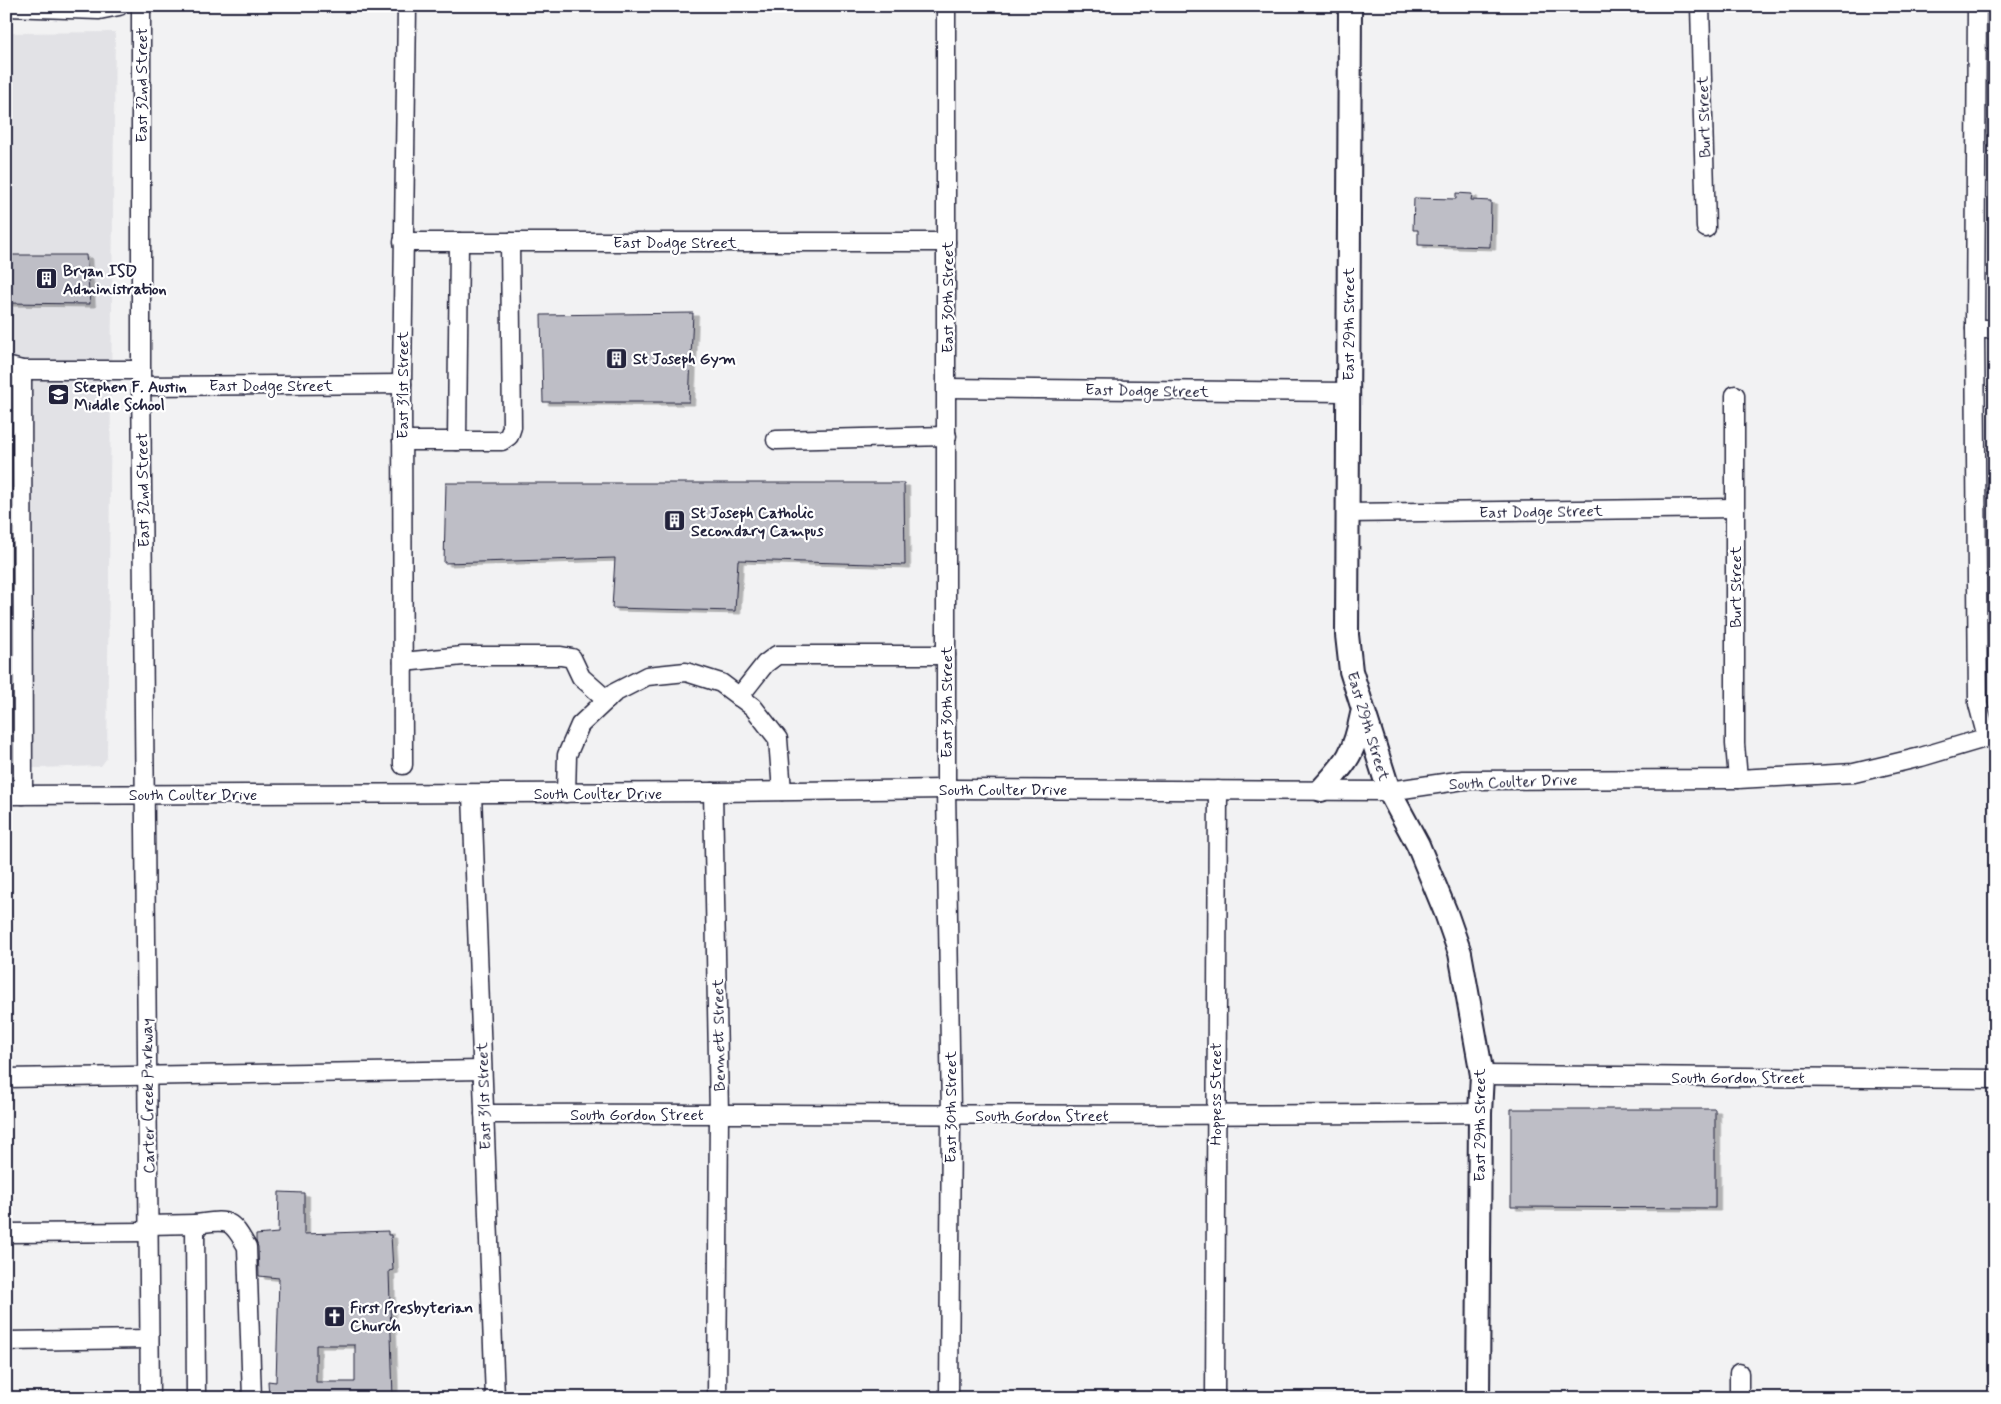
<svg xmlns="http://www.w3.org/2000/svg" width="2001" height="1404" font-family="Mynerve,sans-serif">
<defs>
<filter id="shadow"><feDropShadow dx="5.5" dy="3" stdDeviation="0" flood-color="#0004"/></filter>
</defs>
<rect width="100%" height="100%" fill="#f2f2f3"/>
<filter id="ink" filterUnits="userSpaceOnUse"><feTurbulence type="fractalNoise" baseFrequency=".02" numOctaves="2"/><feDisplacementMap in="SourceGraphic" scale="10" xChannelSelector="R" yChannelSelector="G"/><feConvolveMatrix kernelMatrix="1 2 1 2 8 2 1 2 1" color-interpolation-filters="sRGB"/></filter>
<g filter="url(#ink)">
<polygon fill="#e2e2e6" points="115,32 107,758 101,766 6,769 6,33"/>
<g fill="#bebec6" stroke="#22223b" fill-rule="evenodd" filter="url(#shadow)">
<polygon points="1456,193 1472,194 1471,200 1491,201 1490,247 1418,245 1418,230 1413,230 1414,198 1456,199"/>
<polygon points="6,255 86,255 90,304 6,303"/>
<polygon points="693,313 689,402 543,402 541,315"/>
<polygon points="446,483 904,483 905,565 738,560 735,611 612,608 615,558 444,563"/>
<polygon points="1511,1109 1715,1109 1715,1208 1511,1207"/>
<path d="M279,1192L304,1193V1234L388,1231V1235H391L393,1270L389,1271L393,1398H269L268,1381L276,1382L279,1278L259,1276L258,1247L256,1241V1235L278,1233ZM316,1345H355V1382H316Z"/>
</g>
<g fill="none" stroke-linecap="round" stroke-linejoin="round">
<defs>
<g id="minor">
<polyline points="141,6 141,370 150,1398"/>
<polyline points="946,6 946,789 951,1114 949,1398"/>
<polyline points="1700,6 1706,228"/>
<polyline points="1977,6 1975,329 1978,704 1987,738"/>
<polyline points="6,7 99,10 119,6"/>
<polyline points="403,242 946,242"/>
<polyline points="1975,329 1995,329"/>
<polyline points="6,366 22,370 141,370"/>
<polyline points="22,370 23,795"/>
<polyline points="141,386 402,384"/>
<polyline points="947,388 1347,392"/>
<polyline points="1735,395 1735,744 1738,779"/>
<polyline points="776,440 947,436"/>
<polyline points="402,441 502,441 509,436 512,427 510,242"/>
<polyline points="457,441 459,242"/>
<polyline points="1347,513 1734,508"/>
<polyline points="403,662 463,656 561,656 572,658 581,677 607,700"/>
<polyline points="739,697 765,664 777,655 946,655"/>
<polyline points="403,765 402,384 407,6"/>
<polyline points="713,792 719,1113 717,1398"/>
<polyline points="566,793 567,755 580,725 614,693 647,676 686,672 721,683 753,707 778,739 782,791"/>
<polyline points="472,794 495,1398"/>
<polyline points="6,795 713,792 946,789 1389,791 1464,780 1738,779 1854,773 1921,757 1995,735"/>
<polyline points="1482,1075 1995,1079"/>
<polyline points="6,1078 482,1070"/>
<path d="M484,1114C816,1113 1148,1117 1480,1113"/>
<path d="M195,1224C228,1220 230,1217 247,1247L252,1398"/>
<polyline points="148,1225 195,1224 196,1398"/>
<polyline points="6,1233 148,1232"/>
<polyline points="6,1341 148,1339"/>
<polyline points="1739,1373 1739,1398"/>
<polyline points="1215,1398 1218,790"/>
</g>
<g id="major">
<polyline points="1350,6 1347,635 1351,671 1389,791 1418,845 1446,913 1460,953 1482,1075 1480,1113 1478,1398"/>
<path d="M1321,790C1348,761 1354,754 1362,714"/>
</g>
</defs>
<use href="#minor" stroke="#22223b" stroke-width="21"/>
<use href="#major" stroke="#22223b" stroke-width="26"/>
<use href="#minor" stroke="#fff" stroke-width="18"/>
<use href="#major" stroke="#fff" stroke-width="22"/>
</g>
</g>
<defs>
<symbol id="building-square" viewBox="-11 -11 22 22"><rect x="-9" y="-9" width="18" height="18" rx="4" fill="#22223b" stroke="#fff"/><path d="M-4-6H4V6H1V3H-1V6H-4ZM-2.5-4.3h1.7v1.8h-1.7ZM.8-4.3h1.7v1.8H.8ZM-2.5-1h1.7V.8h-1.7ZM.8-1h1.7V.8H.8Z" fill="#fff"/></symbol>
<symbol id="school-square" viewBox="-11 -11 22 22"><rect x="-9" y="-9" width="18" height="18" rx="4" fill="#22223b" stroke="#fff"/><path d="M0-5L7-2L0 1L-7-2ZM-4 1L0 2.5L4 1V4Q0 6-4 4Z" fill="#fff"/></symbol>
<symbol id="church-square" viewBox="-11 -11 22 22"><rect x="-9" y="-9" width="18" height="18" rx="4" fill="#22223b" stroke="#fff"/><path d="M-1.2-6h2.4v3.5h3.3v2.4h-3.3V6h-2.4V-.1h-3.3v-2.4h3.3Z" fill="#fff"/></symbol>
</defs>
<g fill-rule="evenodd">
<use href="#building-square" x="34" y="266" width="25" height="25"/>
<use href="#building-square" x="604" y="346" width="25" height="25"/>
<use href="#school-square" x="46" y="382" width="25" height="25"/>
<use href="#building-square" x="662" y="508" width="25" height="25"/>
<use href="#church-square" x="322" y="1304" width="25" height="25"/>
</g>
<g text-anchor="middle" stroke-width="4.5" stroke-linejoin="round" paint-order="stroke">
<g font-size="16" fill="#22223b" stroke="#fff">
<text transform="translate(141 85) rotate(-90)" y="6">East 32nd Street</text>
<text transform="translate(1703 117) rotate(-92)" y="6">Burt Street</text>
<text x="675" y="248">East Dodge Street</text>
<text transform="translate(947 297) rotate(-90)" y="6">East 30th Street</text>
<text transform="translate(1348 324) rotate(-90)" y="6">East 29th Street</text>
<text x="271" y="391">East Dodge Street</text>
<text transform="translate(402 385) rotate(-90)" y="6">East 31st Street</text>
<text transform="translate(1147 390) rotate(1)" y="6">East Dodge Street</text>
<text transform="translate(142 490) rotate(-91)" y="6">East 32nd Street</text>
<text transform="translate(1541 511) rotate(-1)" y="6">East Dodge Street</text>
<text transform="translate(1735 587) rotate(-90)" y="6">Burt Street</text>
<text transform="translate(946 702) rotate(-90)" y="6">East 30th Street</text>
<text transform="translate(1369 726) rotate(73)" y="6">East 29th Street</text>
<text transform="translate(1513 781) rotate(-2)" y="6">South Coulter Drive</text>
<text x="1003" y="795">South Coulter Drive</text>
<text x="598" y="799">South Coulter Drive</text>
<text x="193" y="800">South Coulter Drive</text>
<text transform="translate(718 1035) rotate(-91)" y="6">Bennett Street</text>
<text x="1738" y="1083">South Gordon Street</text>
<text transform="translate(1215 1094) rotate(-90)" y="6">Hoppess Street</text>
<text transform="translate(147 1096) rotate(-91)" y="6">Carter Creek Parkway</text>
<text transform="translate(483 1096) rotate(-92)" y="6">East 31st Street</text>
<text transform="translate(950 1107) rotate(-90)" y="6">East 30th Street</text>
<text x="637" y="1120">South Gordon Street</text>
<text x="1042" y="1121">South Gordon Street</text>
<text transform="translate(1479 1125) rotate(-90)" y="6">East 29th Street</text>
</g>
<g font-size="16" font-weight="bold" fill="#22223b" stroke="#fff" text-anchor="start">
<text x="63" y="276">Bryan ISD<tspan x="63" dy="18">Administration</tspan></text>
<text x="633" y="364">St Joseph Gym</text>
<text x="74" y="392">Stephen F. Austin<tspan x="74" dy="18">Middle School</tspan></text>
<text x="691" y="518">St Joseph Catholic<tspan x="691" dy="18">Secondary Campus</tspan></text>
<text x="350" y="1313">First Presbyterian<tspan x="350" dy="18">Church</tspan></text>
</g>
</g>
<rect width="2001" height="1404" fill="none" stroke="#fff" stroke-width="25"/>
<rect x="12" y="12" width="1976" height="1379" fill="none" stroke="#22223b" stroke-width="2" filter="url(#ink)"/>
</svg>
